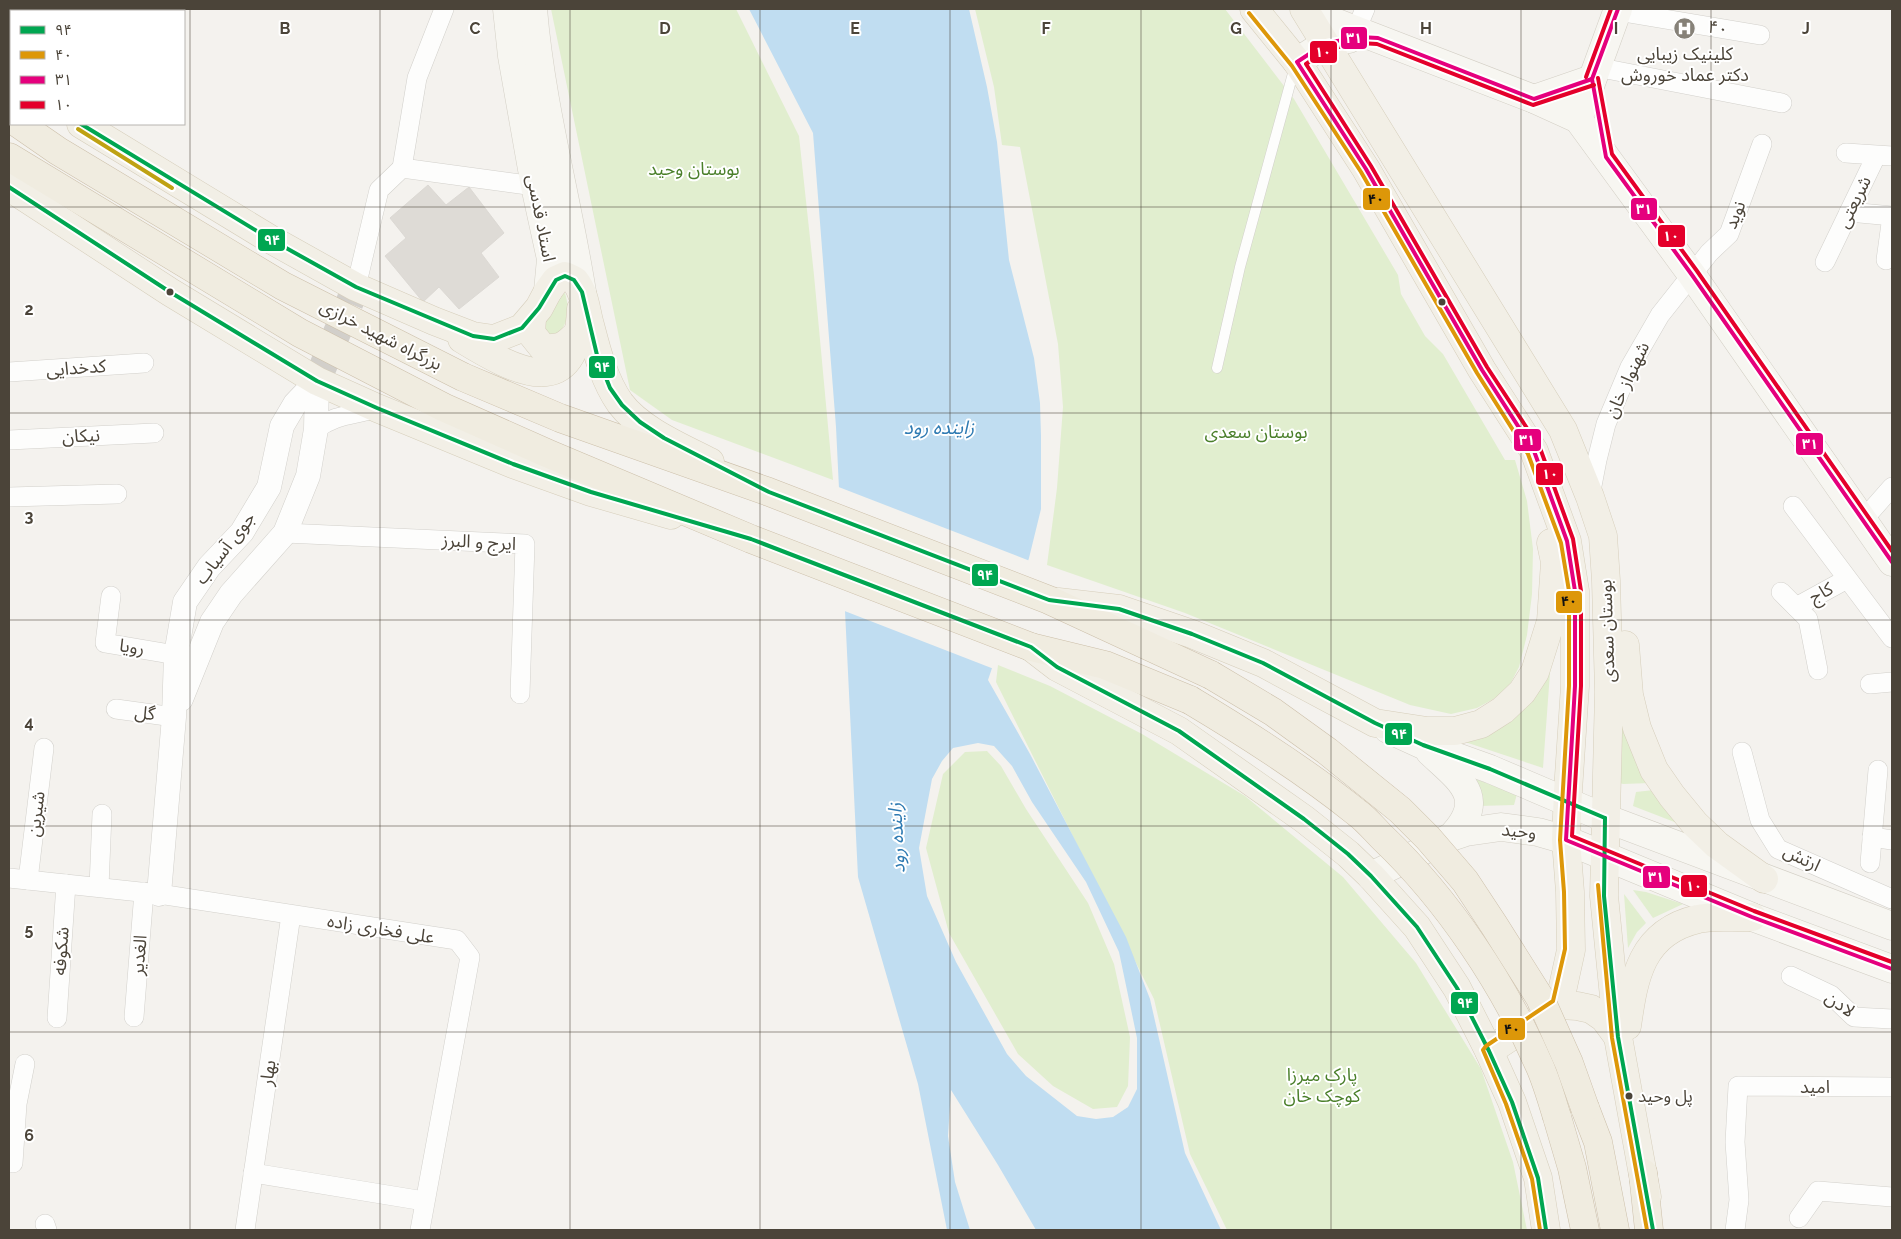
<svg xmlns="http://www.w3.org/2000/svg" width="1901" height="1239" font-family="Raleway,'Noto Sans Arabic',sans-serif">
<rect width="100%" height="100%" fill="#f4f2ee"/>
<g fill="#e1eecf">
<polygon points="551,9 736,9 799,136 814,275 833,480 672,420 630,390"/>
<polygon points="975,9 1225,9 1294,99 1398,275 1401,294 1425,336 1443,354 1505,460 1515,460 1527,501 1533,549 1532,594 1527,635 1519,667 1506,692 1477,708 1451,714 1410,705 1185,613 1047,565 1057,488 1063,407 1058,344 1020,147 1002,145 994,87"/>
<path d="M565,293C570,310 569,325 555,336L547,335L542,322L558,296Z"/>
<polygon points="1551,659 1543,768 1453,738 1523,709 1539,691"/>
<polygon points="998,665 1050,686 1142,734 1245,796 1343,877 1416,963 1481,1069 1513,1162 1527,1230 1227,1230 1190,1154 1154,999 996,682"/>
<polygon points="1618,712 1650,783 1623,784 1613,781"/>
<polygon points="987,751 1001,766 1026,809 1088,903 1114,964 1130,1037 1128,1086 1117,1107 1093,1109 1053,1086 1018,1054 949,933 926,848 943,774 965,752"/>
<polygon points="1470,777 1517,794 1514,805 1479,806"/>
<polygon points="1654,790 1690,828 1633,806 1636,792"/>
<polygon points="1633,890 1646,892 1683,904 1653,918"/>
<polygon points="1624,894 1646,923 1637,932 1628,948"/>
</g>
<path fill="#c0ddf1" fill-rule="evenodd" d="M749,9H969L987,87L997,142L1009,260L1034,358L1040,403L1041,436V509L1029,558L988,680L1030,754L1126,937L1150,999L1185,1153L1221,1230H1036L998,1165L951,1090L948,1136L955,1182L970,1230H947L918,1084L858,877L836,427L813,133ZM978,743L994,746L1012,766L1032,802L1086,882L1119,952L1137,1038V1089L1128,1107L1113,1117L1096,1119L1077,1116L1026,1076L1007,1054L956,962L927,896L919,848L932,779L942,761L953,748Z"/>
<polygon fill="#f4f2ee" points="836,486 1030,561 994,669 842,610"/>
<polygon fill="#dedbd6" stroke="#dcd9d4" points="428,185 446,205 469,187 504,233 481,253 499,277 459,309 439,287 423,302 385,256 406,238 390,218"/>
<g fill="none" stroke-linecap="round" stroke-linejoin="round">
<polyline stroke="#d2cfca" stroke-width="28" stroke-dasharray="28 14" stroke-linecap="butt" points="317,381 356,287"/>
<defs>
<polyline id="service" points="1217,368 1240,267 1295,66"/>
<g id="minor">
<polyline points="1617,11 1760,35"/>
<polyline points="9,12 11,12"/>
<polyline points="1356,30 1365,9"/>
<polyline points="1596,67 1782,103"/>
<polyline points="1846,153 1892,156"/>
<polyline points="402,168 417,78 444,9"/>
<polyline points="1849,212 1892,216"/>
<polyline points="1886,260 1892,216"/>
<polyline points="1825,262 1876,156"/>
<polyline points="356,287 379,190 402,168 535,186"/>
<polyline points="9,372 144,363"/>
<path d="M316,429C338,413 352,416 377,408"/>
<polyline points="9,440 154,433"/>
<polyline points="1590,496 1597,460 1606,424 1630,367 1660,315 1709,253 1729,234 1762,144"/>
<polyline points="9,497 117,494"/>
<polyline points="1793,506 1892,638"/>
<polyline points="1863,520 1892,487"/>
<polyline points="285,533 525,544 520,694"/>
<polyline points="1781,592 1808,619 1818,670"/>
<polyline points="111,596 105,643 176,655"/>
<polyline points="1796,607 1847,579"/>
<polyline points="1870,684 1892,682"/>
<polyline points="116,709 174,717"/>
<polyline points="1742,752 1760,820 1778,849 1892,899"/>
<polyline points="1872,837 1892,840"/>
<polyline points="1870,863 1878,770"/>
<polyline points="9,878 159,894 457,940 470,957 420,1230"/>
<polyline points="28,880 44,748"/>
<polyline points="99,887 102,814"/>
<polyline points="1791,976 1831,995 1854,1017 1892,1019"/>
<polyline points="134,1017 144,892"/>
<polyline points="57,1018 66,884"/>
<polyline points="13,1163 17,1104 25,1064"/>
<polyline points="253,1173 424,1201"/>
<polyline points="1799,1218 1818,1191 1892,1197"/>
<polyline points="45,1224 47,1230"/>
<polyline points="245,1230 291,915"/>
<polyline points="1735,1230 1739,1200 1735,1142 1738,1086 1892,1087"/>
</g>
<g id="tertiary">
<polyline points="181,699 212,622 231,594 285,533 308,476 316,429 317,381"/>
<polyline points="159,894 174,717 176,655 185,602 209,567 242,532 269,487 282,426 295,404 317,381"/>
</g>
<g id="secondary">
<polyline points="507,9 512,56 535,186 551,259 548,291"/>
<path d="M533,9C541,106 567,197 582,292"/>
<polyline points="1306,11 1534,99 1578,119 1692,275 1892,562"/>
<polyline points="1297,62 1326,43 1349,39"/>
<polyline points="1534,99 1592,79"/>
<polyline points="1578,119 1618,9"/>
<polyline points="1388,729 1423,745 1490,769 1605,818 1892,926"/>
<path d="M1430,752C1460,780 1489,798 1451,837"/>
<polyline points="1371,876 1451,837 1466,832 1501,827 1538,832 1566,840 1752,917 1892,969"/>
</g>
<g id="primary">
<polyline points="1254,9 1297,62 1366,169 1482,370 1534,451 1567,541 1575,591 1575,686 1568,791 1566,840 1570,892 1571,950 1559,1005"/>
<polyline points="1304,9 1563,430 1590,497 1603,536 1606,581 1609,692 1604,896 1618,1037 1647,1197"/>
<polyline points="9,72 11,74"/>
<path d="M81,124L270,239L356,287L434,321L473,336L494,339L522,328L539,308L548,291L556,280L565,276C569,278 573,279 575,281C585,293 586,311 590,325C597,352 604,380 620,403C640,430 681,447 710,462"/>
<polyline points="9,187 170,292 317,381 377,408 513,464 591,492 671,515"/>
<path d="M532,318L531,333L543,348C562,349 565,346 579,332"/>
<path d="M462,339C516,372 577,405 581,309"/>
<polyline points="1058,602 1119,609 1192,634 1263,663 1375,723 1427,731 1455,731 1481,724 1503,710 1522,692 1535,672 1551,621 1555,562 1551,543"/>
<polyline points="1625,645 1629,695 1637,728 1654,770 1672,796 1695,824 1717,845 1764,879"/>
<polyline points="1031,647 1057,667 1179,731 1304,819 1348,854 1371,876 1417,927 1457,988 1489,1051 1512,1102 1538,1178 1546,1230"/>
<path d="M1627,1026C1634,977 1641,932 1698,919C1713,915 1736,918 1752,917"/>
<polyline points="1489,1051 1559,1005 1577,1006 1591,1009 1604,1018 1618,1037"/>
</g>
<g id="trunk">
<polyline points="19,124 58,151 283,286 463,377 560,418 769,492 1049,600 1211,675"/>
<polyline points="9,157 300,333 443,407 549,454 751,539 1031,647 1105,665 1190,700"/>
<polyline points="1585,1108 1598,1142 1615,1230"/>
<polyline points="1557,1117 1572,1168 1585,1230"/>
<polyline points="1643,1173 1649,1230"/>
</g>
</defs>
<use href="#service" stroke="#d2d0cb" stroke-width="11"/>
<use href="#minor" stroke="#d2d0cb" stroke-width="20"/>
<use href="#tertiary" stroke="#d2d0cb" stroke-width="25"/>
<use href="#secondary" stroke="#d3cfc5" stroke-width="29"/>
<use href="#primary" stroke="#d6cebb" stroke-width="29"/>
<use href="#trunk" stroke="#ccbfa9" stroke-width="29"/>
<use href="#service" stroke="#fdfdfc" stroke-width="10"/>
<use href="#minor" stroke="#fdfdfc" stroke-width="19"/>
<use href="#tertiary" stroke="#fdfdfc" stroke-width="24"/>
<use href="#secondary" stroke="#f7f6f1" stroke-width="28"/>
<use href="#primary" stroke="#f2efe6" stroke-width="28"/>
<use href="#trunk" stroke="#f0ece0" stroke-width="28"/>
<defs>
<g id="trunk-bridge">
<polyline points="1211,675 1273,712 1327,751 1400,810 1428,838 1465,881 1494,925 1540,998 1569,1063 1585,1108"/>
<path d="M1190,700C1247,734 1304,770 1356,812C1366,819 1374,829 1383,838C1448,900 1504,984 1540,1067C1547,1083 1552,1101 1557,1117"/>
</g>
</defs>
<use href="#trunk-bridge" stroke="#ccbfa9" stroke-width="29" stroke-linecap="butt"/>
<use href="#trunk-bridge" stroke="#f0ece0" stroke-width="28"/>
<defs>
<g id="bus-1">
<polyline points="81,124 270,239 356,287 473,336 494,339 522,328 539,308 556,280 565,276 574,280 582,292 597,355 610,388 622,405 640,422 664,438 769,492 1049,600 1119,609 1192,634 1263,663 1375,723 1423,745 1490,769 1605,818"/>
<polyline points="9,187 170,292 317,381 377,408 513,464 591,492 751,539 1031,647 1057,667 1179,731 1304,819 1348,854 1371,876 1417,927 1457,988 1489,1051 1512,1102 1538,1178 1546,1230"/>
<polyline points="1605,818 1604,896 1618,1037 1653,1230"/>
</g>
<g id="bus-2">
<polyline points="1249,13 1292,66 1361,172 1477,373 1528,454 1561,543 1569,591 1569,686 1560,840 1564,892 1565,949 1553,1001 1486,1046 1483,1050 1506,1104 1532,1179 1540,1230"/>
<polyline points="1598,885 1612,1038 1647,1230"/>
</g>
<g id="bus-3">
<polyline points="1592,79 1534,99 1378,38 1360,37 1326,43 1297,62 1366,169 1482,370 1534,451 1567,541 1575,591 1575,686 1566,840 1752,917 1892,969"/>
<polyline points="1592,79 1606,157 1692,275 1892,562"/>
<polyline points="1592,79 1618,9"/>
</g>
<g id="bus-4">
<polyline points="1586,77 1611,9"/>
<polyline points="1598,78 1612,154 1697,271 1892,551"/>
<polyline points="1594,85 1533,105 1377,44 1360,43 1328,49 1306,64 1371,166 1487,367 1540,448 1573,539 1581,591 1581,686 1572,836 1754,911 1892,962"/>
</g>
<polyline id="bus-5" points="78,129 172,188"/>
</defs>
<use href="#bus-1" stroke="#fff" stroke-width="8"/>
<use href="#bus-2" stroke="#fff" stroke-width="8"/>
<use href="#bus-3" stroke="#fff" stroke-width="8"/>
<use href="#bus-4" stroke="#fff" stroke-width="8"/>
<use href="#bus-5" stroke="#fff" stroke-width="8"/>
<use href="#bus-1" stroke="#00a651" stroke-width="4"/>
<use href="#bus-2" stroke="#dd9709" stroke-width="4"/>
<use href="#bus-3" stroke="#e5007d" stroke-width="4"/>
<use href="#bus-4" stroke="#e4002b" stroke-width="4"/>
<use href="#bus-5" stroke="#bfa213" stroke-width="4"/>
</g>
<path fill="none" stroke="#4b4439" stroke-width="1" stroke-opacity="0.55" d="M190,9V1230M380,9V1230M570,9V1230M760,9V1230M950,9V1230M1141,9V1230M1331,9V1230M1521,9V1230M1711,9V1230M9,207H1892M9,413H1892M9,620H1892M9,826H1892M9,1032H1892"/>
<defs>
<symbol id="hospital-disc" viewBox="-11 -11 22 22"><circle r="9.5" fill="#868178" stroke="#fff"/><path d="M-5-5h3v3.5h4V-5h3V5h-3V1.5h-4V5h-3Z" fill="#fff"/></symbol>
</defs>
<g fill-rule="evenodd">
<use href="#hospital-disc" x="1672" y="16" width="25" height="25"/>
</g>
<g fill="#4b4439" stroke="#fff" stroke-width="2">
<circle cx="170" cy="292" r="4.5"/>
<circle cx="1442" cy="302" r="4.5"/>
<circle cx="1629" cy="1096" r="4.5"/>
</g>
<g text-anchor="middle" stroke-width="4" stroke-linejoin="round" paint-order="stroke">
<g font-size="17" fill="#4b4439" stroke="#fff" text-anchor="start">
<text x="1638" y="1102">پل وحید</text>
</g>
<g font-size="18" fill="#4b4439" stroke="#fff">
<text transform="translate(1718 28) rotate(9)" y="6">۴۰</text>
<text transform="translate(1854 202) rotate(-64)" y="6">شریعتی</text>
<text transform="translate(1735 215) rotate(-68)" y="6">نوید</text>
<text transform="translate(541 218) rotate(79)" y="6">استاد قدسی</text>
<text transform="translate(381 335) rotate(27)" y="6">بزرگراه شهید خرازی</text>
<text transform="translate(76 368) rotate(-4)" y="6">کدخدایی</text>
<text transform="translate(1627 380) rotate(-65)" y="6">شهنواز خان</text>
<text transform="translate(81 436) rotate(-3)" y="6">نیکان</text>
<text transform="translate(479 542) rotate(3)" y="6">ایرج و البرز</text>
<text transform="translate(225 548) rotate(-52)" y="6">جوی آسیاب</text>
<text transform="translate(1821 593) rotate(-29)" y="6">کاج</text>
<text transform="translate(1607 631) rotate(-92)" y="6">بوستان سعدی</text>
<text transform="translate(132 647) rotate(9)" y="6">رویا</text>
<text transform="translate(145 713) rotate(7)" y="6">گل</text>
<text transform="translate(36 814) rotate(-83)" y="6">شیرین</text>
<text transform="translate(1519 831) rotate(6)" y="6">وحید</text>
<text transform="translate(1802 858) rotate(26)" y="6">ارتش</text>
<text transform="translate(381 929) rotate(9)" y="6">علی فخاری زاده</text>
<text transform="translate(61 951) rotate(-86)" y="6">شکوفه</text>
<text transform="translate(139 955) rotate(-85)" y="6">الغدیر</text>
<text transform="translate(1840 1004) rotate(35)" y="6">لادن</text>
<text transform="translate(268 1073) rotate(-82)" y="6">بهار</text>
<text x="1815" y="1093">امید</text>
</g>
<g font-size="18" fill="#4b4439" stroke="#fff">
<text x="1685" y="60">کلینیک زیبایی<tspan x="1685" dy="21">دکتر عماد خوروش</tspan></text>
</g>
<g font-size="18" fill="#4a7f2a" stroke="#fff">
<text x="694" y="175">بوستان وحید</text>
<text x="1256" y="438">بوستان سعدی</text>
<text x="1322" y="1081">پارک میرزا<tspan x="1322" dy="21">کوچک خان</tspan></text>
</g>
<g font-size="19" font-style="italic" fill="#2e7ab2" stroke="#fff">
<text x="939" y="434">زاینده رود</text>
<text transform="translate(896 838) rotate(-93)" y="7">زاینده رود</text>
</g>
</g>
<g font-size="16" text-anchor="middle" font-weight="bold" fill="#4b4439" stroke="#fff" stroke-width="4" stroke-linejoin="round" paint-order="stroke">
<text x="285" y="34">B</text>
<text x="475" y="34">C</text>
<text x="665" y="34">D</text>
<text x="855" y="34">E</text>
<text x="1046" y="34">F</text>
<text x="1236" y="34">G</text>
<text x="1426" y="34">H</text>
<text x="1616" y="34">I</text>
<text x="1806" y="34">J</text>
<text x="29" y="315">2</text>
<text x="29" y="522">3</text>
<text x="29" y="728">4</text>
<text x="29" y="935">5</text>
<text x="29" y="1141">6</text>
</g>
<g stroke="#fff" stroke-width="2">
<rect x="1340" y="26" width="28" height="24" rx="5" fill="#e5007d"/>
<rect x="1309" y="40" width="29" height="24" rx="5" fill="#e4002b"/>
<rect x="1362" y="187" width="29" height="24" rx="5" fill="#dd9709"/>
<rect x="1630" y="197" width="28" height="24" rx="5" fill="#e5007d"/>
<rect x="1657" y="224" width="29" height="24" rx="5" fill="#e4002b"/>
<rect x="257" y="228" width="29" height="24" rx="5" fill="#00a651"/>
<rect x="588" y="355" width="28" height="24" rx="5" fill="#00a651"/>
<rect x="1513" y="428" width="29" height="24" rx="5" fill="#e5007d"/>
<rect x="1795" y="432" width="29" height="24" rx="5" fill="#e5007d"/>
<rect x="1535" y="462" width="29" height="24" rx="5" fill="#e4002b"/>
<rect x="971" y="563" width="28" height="24" rx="5" fill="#00a651"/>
<rect x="1555" y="590" width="28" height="24" rx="5" fill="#dd9709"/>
<rect x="1384" y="722" width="29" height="24" rx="5" fill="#00a651"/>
<rect x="1642" y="865" width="29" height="24" rx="5" fill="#e5007d"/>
<rect x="1680" y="874" width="28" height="24" rx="5" fill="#e4002b"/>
<rect x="1450" y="991" width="29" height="24" rx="5" fill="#00a651"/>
<rect x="1497" y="1017" width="29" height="24" rx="5" fill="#dd9709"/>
</g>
<g font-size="14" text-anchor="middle" font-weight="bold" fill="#fff">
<text x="1354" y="43">۳۱</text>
<text x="1323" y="57">۱۰</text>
<text x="1644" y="214">۳۱</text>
<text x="1671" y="241">۱۰</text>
<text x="272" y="245">۹۴</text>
<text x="602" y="372">۹۴</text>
<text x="1527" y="445">۳۱</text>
<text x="1810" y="449">۳۱</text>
<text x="1550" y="479">۱۰</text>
<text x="985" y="580">۹۴</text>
<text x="1399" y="739">۹۴</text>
<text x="1656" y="882">۳۱</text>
<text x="1694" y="891">۱۰</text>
<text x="1465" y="1008">۹۴</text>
</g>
<g font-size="14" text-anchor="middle" font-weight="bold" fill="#111">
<text x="1376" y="204">۴۰</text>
<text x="1569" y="606">۴۰</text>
<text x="1512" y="1034">۴۰</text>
</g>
<rect width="1901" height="1239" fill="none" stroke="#4b4439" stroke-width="20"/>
<rect x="10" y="10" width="175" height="115" fill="#ffffff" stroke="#b7b4b0"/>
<rect x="20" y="26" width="25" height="8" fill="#00a651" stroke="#b7b4b0"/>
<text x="55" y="35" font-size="15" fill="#4b4439">۹۴</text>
<rect x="20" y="51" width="25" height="8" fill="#dd9709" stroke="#b7b4b0"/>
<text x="55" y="60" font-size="15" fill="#4b4439">۴۰</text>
<rect x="20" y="76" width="25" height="8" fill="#e5007d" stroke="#b7b4b0"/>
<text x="55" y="85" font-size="15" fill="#4b4439">۳۱</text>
<rect x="20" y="101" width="25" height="8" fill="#e4002b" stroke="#b7b4b0"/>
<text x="55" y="110" font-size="15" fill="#4b4439">۱۰</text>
</svg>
